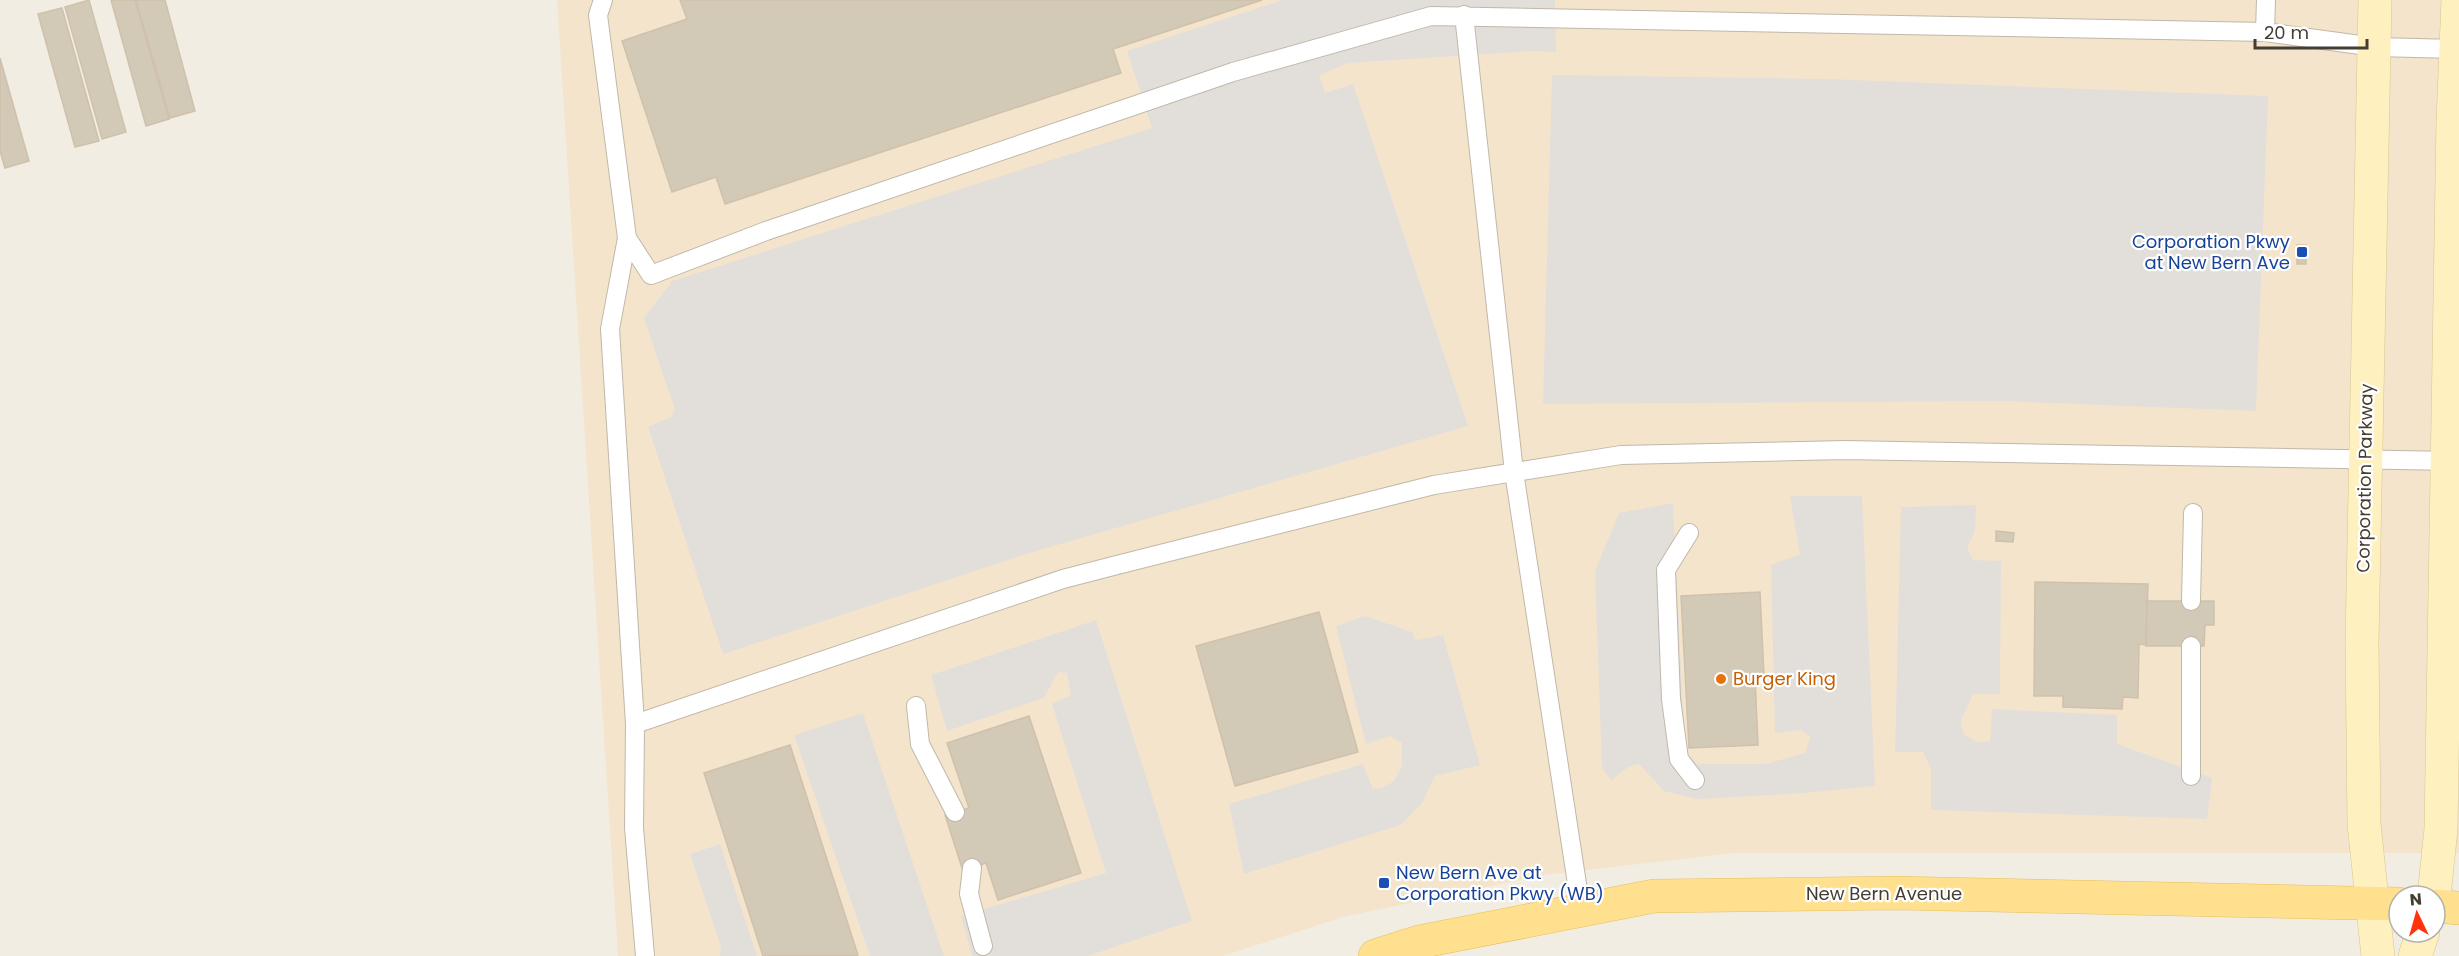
<svg xmlns="http://www.w3.org/2000/svg" width="2459" height="956" font-family="Poppins,sans-serif">
<rect width="100%" height="100%" fill="#f2ede2"/>
<polygon fill="#f5e4cc" points="557,0 2459,0 2459,853 1734,853 1544,875 1343,917 1223,956 618,956"/>
<g fill="#e2dfdb">
<polygon points="1283,0 1555,0 1556,52 1532,51 1347,63 1319,76 1325,93 1353,84 1468,426 1026,554 723,654 648,427 671,417 675,410 644,318 672,281 1152,128 1127,51"/>
<polygon points="1552,75 1827,79 2268,96 2256,411 2002,401 1543,404"/>
<polygon points="1790,496 1862,496 1875,786 1805,793 1697,799 1664,791 1639,764 1628,767 1611,781 1602,768 1595,571 1619,513 1673,503 1685,751 1697,764 1766,764 1805,753 1810,737 1801,730 1775,733 1771,565 1800,554"/>
<polygon points="1976,505 1975,531 1967,548 1973,560 2001,561 2000,694 1973,694 1961,720 1963,734 1977,742 1990,741 1992,709 2117,715 2117,744 2212,778 2207,819 1931,810 1931,769 1923,752 1895,752 1901,507"/>
<polygon points="1365,616 1412,632 1416,640 1443,635 1480,765 1435,776 1422,803 1401,825 1244,874 1229,804 1363,764 1373,789 1382,788 1394,781 1402,765 1402,743 1390,736 1366,744 1336,626"/>
<polygon points="1096,620 1192,921 1088,956 972,956 961,916 1106,873 1052,704 1071,695 1067,673 1058,672 1044,698 947,731 931,675"/>
<polygon points="863,713 944,956 870,956 794,735"/>
<polygon points="720,844 757,956 720,956 721,947 690,854"/>
</g>
<g fill="#d3c9b7" stroke="#cfc1ab" stroke-width="1.5">
<polygon points="89,0 126,132 102,139 65,7"/>
<polygon points="111,0 135,0 169,119 146,126"/>
<polygon points="136,0 165,0 195,111 170,118"/>
<polygon points="680,0 1262,0 1113,49 1121,73 725,204 716,177 672,192 622,41 687,19"/>
<polygon points="62,8 99,141 75,147 38,14"/>
<polygon points="0,58 29,161 5,168 0,151"/>
<rect x="2297" y="245" width="9" height="19"/>
<polygon points="1996,531 2014,533 2013,542 1996,541"/>
<polygon points="2035,582 2148,584 2146,645 2139,644 2138,698 2123,697 2122,709 2063,707 2063,696 2034,696"/>
<polygon points="1760,592 1764,676 1755,677 1758,745 1689,748 1681,596"/>
<polygon points="2147,601 2214,601 2214,625 2205,625 2204,646 2146,646"/>
<polygon points="1319,612 1358,752 1235,786 1196,646"/>
<polygon points="1029,716 1081,873 998,900 986,863 963,871 945,815 969,808 947,743"/>
<polygon points="790,745 858,955 854,956 763,956 704,773"/>
</g>
<g fill="none" stroke-linecap="round" stroke-linejoin="round">
<defs>
<g id="lane">
<polyline points="603,0 598,15 627,238 651,275 766,231 1233,72 1431,16 2265,32"/>
<polyline points="2266,0 2265,32 2375,47 2456,49"/>
<polyline points="1464,15 1514,472 1581,910"/>
<polyline points="627,238 610,329 635,724"/>
<polyline points="1689,533 1666,570 1671,699 1679,759 1695,780"/>
<polyline points="2191,601 2193,513"/>
<polyline points="2191,646 2191,776"/>
<polyline points="916,706 920,744 955,812"/>
<polyline points="972,868 969,894 983,946"/>
<polyline points="645,956 634,828 635,724 1063,579 1117,565 1434,485 1621,455 1845,450 2453,461"/>
</g>
<g id="secondary">
<polyline points="2375,0 2362,641 2364,824 2378,956"/>
<polyline points="2434,896 2441,829 2453,122 2458,0"/>
<polyline points="2415,956 2423,932"/>
</g>
<g id="primary">
<polyline points="2435,906 2459,908"/>
<polyline points="1375,956 1419,942 1654,896 1897,893 2399,904"/>
</g>
</defs>
<use href="#lane" stroke="#c0b8a8" stroke-width="20"/>
<use href="#secondary" stroke="#d7c592" stroke-width="34"/>
<use href="#primary" stroke="#e7bf5b" stroke-width="34"/>
<use href="#lane" stroke="#fff" stroke-width="18"/>
<use href="#secondary" stroke="#fff0bf" stroke-width="33"/>
<use href="#primary" stroke="#ffe08e" stroke-width="33"/>
</g>
<g fill="#1a4fb4" stroke="#fff" stroke-width="2">
<rect x="2296" y="246" width="12" height="12" rx="3"/>
<rect x="1378" y="877" width="12" height="12" rx="3"/>
</g>
<circle fill="#e8710a" stroke="#fff" stroke-width="2" cx="1721" cy="679" r="6"/>
<g text-anchor="middle" stroke-width="4.5" stroke-linejoin="round" paint-order="stroke">
<g font-size="18" fill="#164399" stroke="#fff" text-anchor="end">
<text x="2290" y="248">Corporation Pkwy<tspan x="2290" dy="21">at New Bern Ave</tspan></text>
<text x="1396" y="879" text-anchor="start">New Bern Ave at<tspan x="1396" dy="21">Corporation Pkwy (WB)</tspan></text>
</g>
<g font-size="18" fill="#433d33" stroke="#fff">
<text transform="translate(2365 478) rotate(-89)" y="6">Corporation Parkway</text>
<text x="1884" y="900">New Bern Avenue</text>
</g>
<g font-size="18" fill="#c56008" stroke="#fff" text-anchor="start">
<text x="1733" y="685">Burger King</text>
</g>
</g>
<g transform="translate(2417 914) rotate(355)"><circle r="28" fill="#ffffff" stroke="#b4b1ad" stroke-width="1.5"/>
<path d="M0-4.5L10 22L0 15L-10 22Z" fill="#ff340c"/>
<text y="-9" font-size="16" font-weight="bold" text-anchor="middle" fill="#433d33">N</text>
</g>
<path d="M2255 39v9h112v-9" fill="none" stroke="#433d33" stroke-width="3"/>
<text x="2264" y="39" font-size="18" fill="#433d33" stroke="#ffffff" stroke-width="4.5" paint-order="stroke">20 m</text>
</svg>
